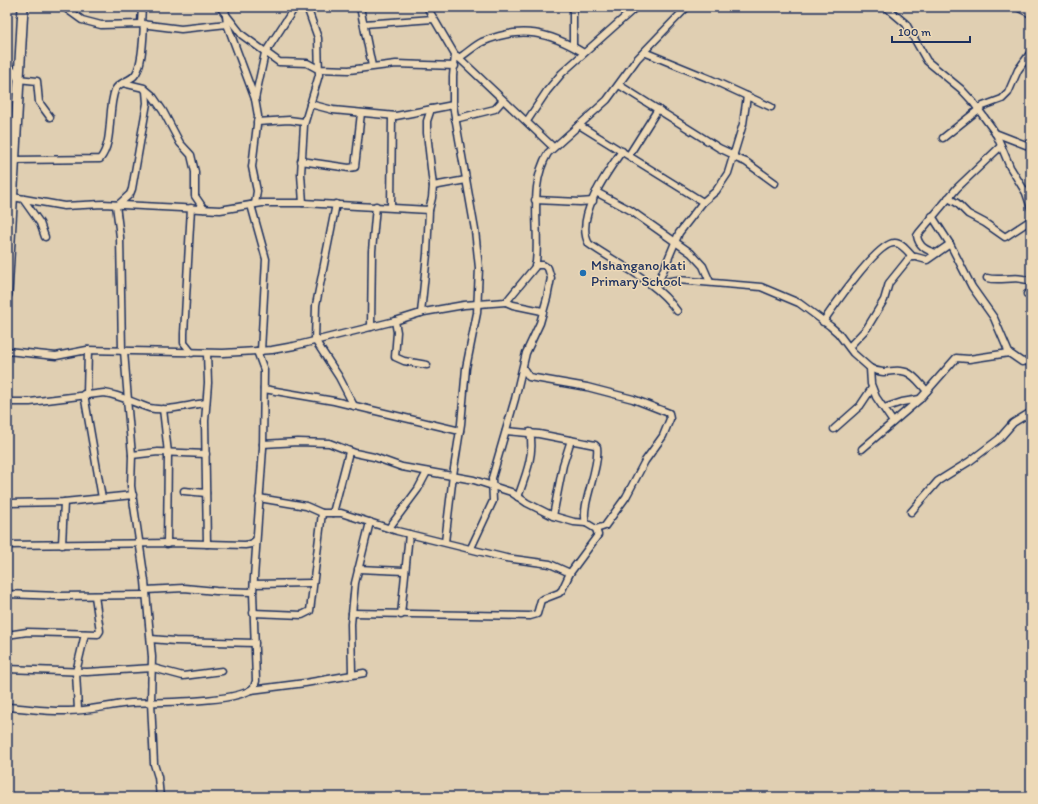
<svg xmlns="http://www.w3.org/2000/svg" width="1038" height="804" font-family="Itim,sans-serif">
<rect width="100%" height="100%" fill="#e0cfb2"/>
<filter id="ink" filterUnits="userSpaceOnUse"><feTurbulence type="fractalNoise" baseFrequency=".025" numOctaves="2"/><feDisplacementMap in="SourceGraphic" scale="8" xChannelSelector="R" yChannelSelector="G"/><feConvolveMatrix kernelMatrix="1 2 1 2 8 2 1 2 1" color-interpolation-filters="sRGB"/></filter>
<g filter="url(#ink)">
<g fill="none" stroke-linecap="round" stroke-linejoin="round">
<defs>
<g id="minor">
<polyline points="64,7 82,20 101,25 141,24 181,29 227,24"/>
<polyline points="220,7 242,35 279,62 307,63 318,69 349,70 396,64 455,66"/>
<polyline points="225,7 227,24 255,99 258,116 252,167 257,191 255,204"/>
<polyline points="360,7 372,66"/>
<polyline points="427,7 455,55 453,76 453,105 475,230 479,268 477,313 466,368 461,424 453,475 445,542"/>
<polyline points="886,7 906,24 927,61 961,89 973,102 992,128 997,136 1010,167 1026,193 1031,208"/>
<polyline points="1017,7 1031,14"/>
<polyline points="141,24 142,7"/>
<polyline points="364,24 433,19"/>
<polyline points="573,46 573,7"/>
<polyline points="644,52 710,79 771,107"/>
<polyline points="457,56 553,147"/>
<path d="M459,58C467,53 474,46 482,42C521,25 549,32 584,53"/>
<polyline points="7,63 18,79 37,81 39,102 50,117"/>
<polyline points="7,82 9,65"/>
<polyline points="619,85 719,148 734,155"/>
<polyline points="146,90 152,95 163,111 180,143 191,155 195,172 195,196 204,209"/>
<polyline points="255,99 265,53 295,7"/>
<polyline points="310,104 333,110 396,116 453,105"/>
<polyline points="455,119 495,109 503,100"/>
<polyline points="527,121 547,91 562,73 636,7"/>
<polyline points="257,122 289,120 304,122"/>
<polyline points="579,125 703,202"/>
<polyline points="995,133 1031,147"/>
<polyline points="943,138 983,106 1002,99 1008,93 1018,70 1031,52"/>
<path d="M622,151C607,172 574,218 589,244C619,265 655,280 677,311"/>
<polyline points="629,155 658,109"/>
<polyline points="733,157 746,162 775,183"/>
<polyline points="301,161 349,168 355,167 361,113"/>
<path d="M7,168L15,160L100,159C114,142 107,111 115,90C118,83 129,81 134,76C143,67 143,37 144,24"/>
<polyline points="433,186 466,180"/>
<polyline points="596,192 630,210 691,253 703,266 710,282"/>
<polyline points="7,196 64,206 103,204 220,210 262,203 303,203 429,210"/>
<polyline points="948,198 957,203 968,214 985,223 1005,237 1031,220"/>
<polyline points="23,199 40,223 45,237"/>
<polyline points="535,200 580,202 593,201"/>
<polyline points="303,203 301,174 304,125 319,75 318,38 307,7"/>
<polyline points="336,204 316,305 315,340 339,377 354,406"/>
<polyline points="116,205 120,237 122,351"/>
<polyline points="118,205 130,194 132,189 147,103 146,91 144,88 123,83"/>
<polyline points="251,205 266,259 261,351"/>
<polyline points="391,207 392,116"/>
<polyline points="191,208 184,334 184,343 192,353"/>
<polyline points="932,216 950,244 972,287 994,318 1009,353"/>
<path d="M937,253C927,251 919,247 917,236L919,233L957,188L1001,146"/>
<path d="M987,278C1001,282 1018,274 1031,282"/>
<polyline points="650,284 678,280 761,287 799,303 830,326 838,333 853,353 870,368 871,384 876,397 893,422"/>
<polyline points="656,288 679,233 703,202 716,191 728,173 743,124 747,96"/>
<polyline points="1027,294 1031,296"/>
<polyline points="506,302 513,305 542,311"/>
<polyline points="421,313 427,254 429,210 432,198 433,186 427,133 427,121 431,109"/>
<polyline points="395,321 397,332 395,357 404,361 427,365"/>
<path d="M823,322C834,306 877,243 894,243C901,242 908,252 913,257"/>
<polyline points="371,327 372,251 376,206"/>
<polyline points="849,347 867,328 884,300 889,283 910,257 916,257 927,260 950,244"/>
<path d="M7,351L56,356L87,350L223,353L272,350L294,346L395,321L424,312L464,305L506,302L535,267L536,262C540,226 528,186 548,153L607,100L637,59L687,7"/>
<polyline points="124,351 128,400"/>
<polyline points="207,353 208,383 205,421 207,544"/>
<polyline points="523,368 529,377 587,387 633,399 669,413 670,419 663,436 645,461 626,497 605,526 596,529"/>
<path d="M870,368C886,377 892,367 906,372C915,375 921,385 927,391"/>
<polyline points="264,389 334,401 460,431"/>
<polyline points="84,394 102,498"/>
<polyline points="87,394 88,350"/>
<polyline points="127,399 132,455 131,486 145,581 152,657 151,702 154,764 158,777 160,797"/>
<path d="M7,402H30L104,393C120,395 134,403 149,408C167,412 187,405 206,403"/>
<polyline points="884,408 902,402 920,399"/>
<polyline points="163,409 168,453 167,544"/>
<polyline points="834,429 860,406 872,388"/>
<polyline points="263,444 298,442 329,443 355,453 374,457 402,467 474,480 511,492 527,503 553,516 574,522 586,523"/>
<polyline points="862,449 920,399 956,358 969,359 1009,353 1022,362 1031,361"/>
<polyline points="132,455 158,452 206,454"/>
<polyline points="184,491 206,493"/>
<path d="M518,497C525,477 535,454 530,432"/>
<polyline points="259,498 306,506 322,513 341,513 397,531 506,558 550,564 570,573"/>
<polyline points="7,503 64,502 133,495"/>
<polyline points="911,512 938,481 970,461 999,439 1013,423 1031,412"/>
<polyline points="333,513 349,452"/>
<polyline points="553,516 563,465 571,440"/>
<polyline points="389,528 418,489 427,472"/>
<polyline points="7,545 172,543 245,545 251,544 256,540"/>
<polyline points="62,545 64,502"/>
<polyline points="471,548 493,501 492,478 515,399 526,353 540,323 547,298 551,278 548,268 543,265 535,265"/>
<polyline points="358,569 404,571"/>
<polyline points="254,584 312,583"/>
<polyline points="146,590 184,588 216,591 253,592"/>
<polyline points="7,594 59,596 146,595"/>
<polyline points="253,613 302,615 310,611 322,513"/>
<path d="M352,613L530,616L537,614L541,600L559,593L562,590L570,573L598,535L596,529L586,523C580,505 600,469 597,447L595,445L539,434L506,431"/>
<polyline points="401,615 409,534"/>
<polyline points="7,635 27,632 98,634 100,631 95,596"/>
<polyline points="151,639 175,641 255,643"/>
<polyline points="7,669 87,672 153,668 183,676 222,671"/>
<polyline points="352,674 351,624 355,583 370,522"/>
<polyline points="251,690 305,683 364,673"/>
<path d="M7,707C27,708 48,712 68,711C89,711 110,705 131,703C154,702 241,703 254,687L256,681L253,592L263,448L264,370L257,351"/>
<polyline points="78,710 76,672 85,634"/>
<polyline points="7,796 8,797"/>
</g>
<polyline id="highway" points="7,294 23,7"/>
</defs>
<use href="#minor" stroke="#1b2f5e" stroke-width="9"/>
<use href="#highway" stroke="#1b2f5e" stroke-width="12"/>
<use href="#minor" stroke="#edd9b7" stroke-width="6"/>
<use href="#highway" stroke="#edd9b7" stroke-width="9"/>
</g>
</g>
<circle fill="#1f6fb2" stroke="#edd9b7" stroke-width="1.5" cx="583" cy="273" r="4"/>
<g text-anchor="middle" stroke-width="3" stroke-linejoin="round" paint-order="stroke">
<g font-size="14" fill="#1b2f5e" stroke="#edd9b7" text-anchor="start">
<text x="591" y="270">Mshangano kati<tspan x="591" dy="16">Primary School</tspan></text>
</g>
</g>
<rect width="1038" height="804" fill="none" stroke="#edd9b7" stroke-width="24"/>
<rect x="12" y="12" width="1014" height="780" fill="none" stroke="#1b2f5e" stroke-width="1.5" filter="url(#ink)"/>
<path d="M892 36v6h78v-6" fill="none" stroke="#1b2f5e" stroke-width="2"/>
<text x="898" y="36" font-size="12" fill="#1b2f5e" stroke="#edd9b7" stroke-width="3" paint-order="stroke">100 m</text>
</svg>
